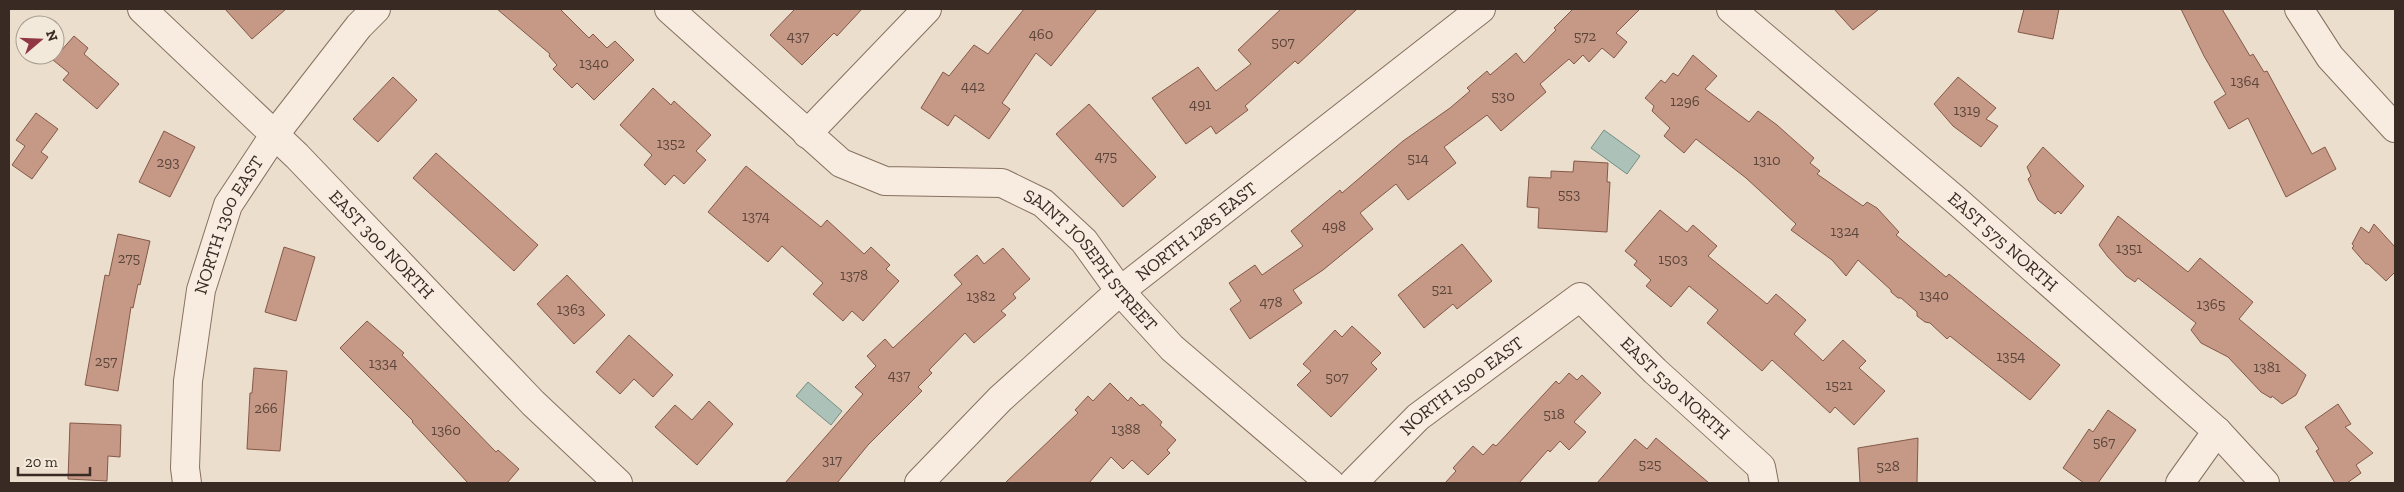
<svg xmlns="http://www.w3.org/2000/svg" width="2404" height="492" font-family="'Zilla Slab',serif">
<rect width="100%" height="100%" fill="#ebdecc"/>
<g fill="#acc1b8" stroke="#738f84">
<polygon points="1604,130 1640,156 1627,174 1591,148"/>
<polygon points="808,382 842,411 831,425 796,396"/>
</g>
<g fill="#c69886" stroke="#845949">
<polygon points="225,9 286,9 252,39"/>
<polygon points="497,9 560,9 589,38 593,34 607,48 615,41 634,60 594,100 577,83 572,88 553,69 557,65 549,56 550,54"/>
<polygon points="795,9 862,9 837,36 834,33 802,65 770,35"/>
<polygon points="1024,9 1097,9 1051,66 1036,53 1002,103 1010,109 989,139 955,115 948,126 921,108 943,72 949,76 974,45 988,54"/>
<polygon points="1281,9 1357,9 1298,64 1295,61 1245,106 1248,110 1216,134 1211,126 1186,144 1152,98 1198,67 1216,91 1251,64 1238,50"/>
<polygon points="1573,9 1640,9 1616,33 1627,42 1614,58 1602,48 1589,62 1583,55 1574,64 1569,59 1540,84 1546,92 1501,131 1487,115 1444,147 1456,163 1408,200 1396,184 1360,213 1373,229 1323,270 1293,290 1302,303 1250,339 1230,309 1241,301 1229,283 1255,265 1262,275 1303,246 1291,231 1340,190 1342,193 1403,141 1450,108 1470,91 1467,88 1487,71 1490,75 1516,53 1524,63 1556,30 1554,28"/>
<polygon points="1834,9 1879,9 1853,30"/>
<polygon points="2024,9 2059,9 2053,39 2018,32"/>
<polygon points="2181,9 2222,9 2250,56 2253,54 2264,72 2267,71 2312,154 2325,147 2336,169 2286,197 2248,118 2229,129 2214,102 2226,94 2204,56"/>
<polygon points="74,36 88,48 84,54 119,84 97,109 63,80 69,73 53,60"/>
<polygon points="1693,55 1717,76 1705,89 1749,122 1758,111 1777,125 1814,158 1810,163 1820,171 1817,174 1863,206 1867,202 1877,208 1899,232 1896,235 1946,277 1949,274 2060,365 2030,400 1950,336 1947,339 1930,323 1925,322 1917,316 1917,312 1901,298 1898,298 1891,292 1891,290 1858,260 1846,276 1832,260 1791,230 1796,224 1746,178 1696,139 1684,153 1664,136 1670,128 1652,111 1654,106 1645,98 1661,80 1665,83 1673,73 1678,76"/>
<polygon points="393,77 417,100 378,142 353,119"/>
<polygon points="1958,77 1996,108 1986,119 1998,126 1981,147 1953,126 1934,104"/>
<polygon points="653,88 671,105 674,101 711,135 696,151 706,160 684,184 674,175 665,185 644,165 652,155 620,125"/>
<polygon points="1089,104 1156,177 1123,207 1056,134"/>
<polygon points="36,113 58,129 41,152 48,157 32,179 12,165 25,146 16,140"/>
<polygon points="164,131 195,147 170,197 139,182"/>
<polygon points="2043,147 2084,186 2061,214 2058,211 2055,214 2038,200 2028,179 2031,176 2027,167"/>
<polygon points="436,153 538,245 514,271 413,178"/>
<polygon points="1574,161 1608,163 1607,182 1610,182 1607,232 1538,228 1539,208 1527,207 1529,177 1551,178 1551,171 1573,172"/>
<polygon points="746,166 821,227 827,220 864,254 871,247 890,265 886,269 899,281 863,321 852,311 843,321 813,294 823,283 782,246 768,262 708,212"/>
<polygon points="1660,210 1687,232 1693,225 1717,246 1708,256 1767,304 1776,294 1806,320 1794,334 1823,361 1843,340 1866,361 1859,368 1885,391 1854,425 1835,407 1830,413 1772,360 1762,371 1707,323 1718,310 1689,286 1671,307 1646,286 1651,280 1634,265 1637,261 1625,251"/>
<polygon points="2118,216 2188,272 2200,258 2253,302 2239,319 2306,375 2296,395 2282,404 2272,396 2271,398 2261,392 2228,357 2201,343 2191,330 2196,323 2138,278 2135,282 2126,276 2108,257 2099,245"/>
<polygon points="2374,224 2395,247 2395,272 2386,281 2368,264 2366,264 2352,248 2354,246 2352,244 2361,227 2369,233"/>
<polygon points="118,234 150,241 140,285 138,284 133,308 131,307 118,391 85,385 105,275 109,276"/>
<polygon points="1462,244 1492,281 1457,309 1453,304 1424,328 1398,295"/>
<polygon points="284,247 315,257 296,321 265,312"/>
<polygon points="1003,248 1030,279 1013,294 1016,298 1001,311 1006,315 974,343 965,333 929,370 932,373 918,387 922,391 868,445 837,483 785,483 863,394 855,387 876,366 867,356 885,339 893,348 962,284 954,275 977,255 984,264"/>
<polygon points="567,275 605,315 574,344 537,304"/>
<polygon points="367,321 404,353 402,355 496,452 498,450 519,469 507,483 468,483 412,422 413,421 340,348"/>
<polygon points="1352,326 1381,353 1371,363 1377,369 1331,417 1297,385 1311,371 1303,364 1335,330 1342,337"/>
<polygon points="629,335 673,375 653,397 634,379 620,394 596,372"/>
<polygon points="254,368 287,371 280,451 247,449 250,393 252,393"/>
<polygon points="1569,373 1577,380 1582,375 1601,393 1574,422 1586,432 1569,450 1560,441 1550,452 1548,450 1519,483 1445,483 1456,471 1453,468 1473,446 1483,455 1493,444 1496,446 1556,381 1559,384"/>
<polygon points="1110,383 1128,401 1131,397 1140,406 1143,404 1162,422 1160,425 1176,440 1167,450 1170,453 1148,475 1132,460 1123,469 1111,457 1089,483 1005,483 1078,413 1075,410 1088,396 1093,401"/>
<polygon points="709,401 733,424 697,465 655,427 675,405 692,420"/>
<polygon points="2338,404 2351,424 2345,427 2373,453 2356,465 2361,473 2347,483 2335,483 2316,451 2319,449 2305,427"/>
<polygon points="2108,410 2136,430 2098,483 2084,483 2063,468 2089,429 2093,432"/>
<polygon points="70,423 121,425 120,457 108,456 107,481 68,479"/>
<polygon points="1656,438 1709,483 1597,483 1635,439 1647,449"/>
<polygon points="1918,438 1917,483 1860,483 1858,448"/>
</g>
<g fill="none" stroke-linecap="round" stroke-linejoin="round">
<defs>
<g id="minor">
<path id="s1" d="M142,9L297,156L533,403L618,483"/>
<path id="s2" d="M669,9L841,163L885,181L1002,183L1043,203L1084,241L1120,291L1172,348L1330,483"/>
<path id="s3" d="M1731,9L1958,202L2217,431L2265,483"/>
<polyline points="2299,9 2330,57 2395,128"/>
<polyline points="807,134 927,9"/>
<path id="s4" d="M187,483L185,468L188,381L201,290L228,205L275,134L359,26L376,9"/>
<path id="s5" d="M919,483L1000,399L1120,291L1481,9"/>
<path id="s6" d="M1353,483L1418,417L1580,297L1655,371L1761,467L1764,483"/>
<polyline points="2180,483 2217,431"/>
</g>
</defs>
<use href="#minor" stroke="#877061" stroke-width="30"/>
<use href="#minor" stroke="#f7ecdf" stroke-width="28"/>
</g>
<g text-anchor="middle" stroke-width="4" stroke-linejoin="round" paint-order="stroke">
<g font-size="15" fill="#5c463c">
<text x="1041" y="39">460</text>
<text x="798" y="41">437</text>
<text x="1585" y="41">572</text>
<text x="1283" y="47">507</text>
<text x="594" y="68">1340</text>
<text x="2245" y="86">1364</text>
<text x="973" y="91">442</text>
<text x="1503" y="101">530</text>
<text x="1685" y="106">1296</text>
<text x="1200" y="109">491</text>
<text x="1967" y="115">1319</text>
<text x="671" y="148">1352</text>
<text x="1106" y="161">475</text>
<text x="1418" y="163">514</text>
<text x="1767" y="165">1310</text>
<text x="168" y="167">293</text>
<text x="1569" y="199">553</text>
<text x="756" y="221">1374</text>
<text x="1334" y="231">498</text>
<text x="1845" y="236">1324</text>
<text x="2129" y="253">1351</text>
<text x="129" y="263">275</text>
<text x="1673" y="264">1503</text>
<text x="854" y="280">1378</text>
<text x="1442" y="294">521</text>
<text x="1934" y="300">1340</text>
<text x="981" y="301">1382</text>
<text x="1271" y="307">478</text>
<text x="2211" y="309">1365</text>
<text x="571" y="314">1363</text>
<text x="2011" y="361">1354</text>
<text x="106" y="366">257</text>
<text x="383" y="368">1334</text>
<text x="2267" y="372">1381</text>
<text x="899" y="380">437</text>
<text x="1337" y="382">507</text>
<text x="1839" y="390">1521</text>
<text x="266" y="413">266</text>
<text x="1554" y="419">518</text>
<text x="1126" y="434">1388</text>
<text x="446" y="435">1360</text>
<text x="2104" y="447">567</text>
<text x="832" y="465">317</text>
<text x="1650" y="469">525</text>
<text x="1888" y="471">528</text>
</g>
<g font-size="18" fill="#392b23" stroke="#f3e9db">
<text dy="6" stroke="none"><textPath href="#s4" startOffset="265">NORTH 1300 EAST</textPath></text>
<text dy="6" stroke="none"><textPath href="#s5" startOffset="375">NORTH 1285 EAST</textPath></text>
<text dy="6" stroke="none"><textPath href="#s3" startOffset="358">EAST 575 NORTH</textPath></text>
<text dy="6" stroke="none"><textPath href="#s1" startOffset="336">EAST 300 NORTH</textPath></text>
<text dy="6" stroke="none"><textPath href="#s2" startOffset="515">SAINT JOSEPH STREET</textPath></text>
<text dy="6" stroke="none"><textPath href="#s6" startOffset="146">NORTH 1500 EAST</textPath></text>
<text dy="6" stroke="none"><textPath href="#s6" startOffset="426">EAST 530 NORTH</textPath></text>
</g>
</g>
<rect width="2404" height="492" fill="none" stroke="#392b23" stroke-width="20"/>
<g transform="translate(40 40) rotate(71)"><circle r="24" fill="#f3e9db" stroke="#a99d91"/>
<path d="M0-4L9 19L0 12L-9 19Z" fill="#913743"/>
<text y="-8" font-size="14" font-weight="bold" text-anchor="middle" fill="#392b23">N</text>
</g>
<path d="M18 467v8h72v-8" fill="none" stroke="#392b23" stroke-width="2.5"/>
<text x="25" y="467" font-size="15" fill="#392b23" stroke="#f3e9db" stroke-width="4" paint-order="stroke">20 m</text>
</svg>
